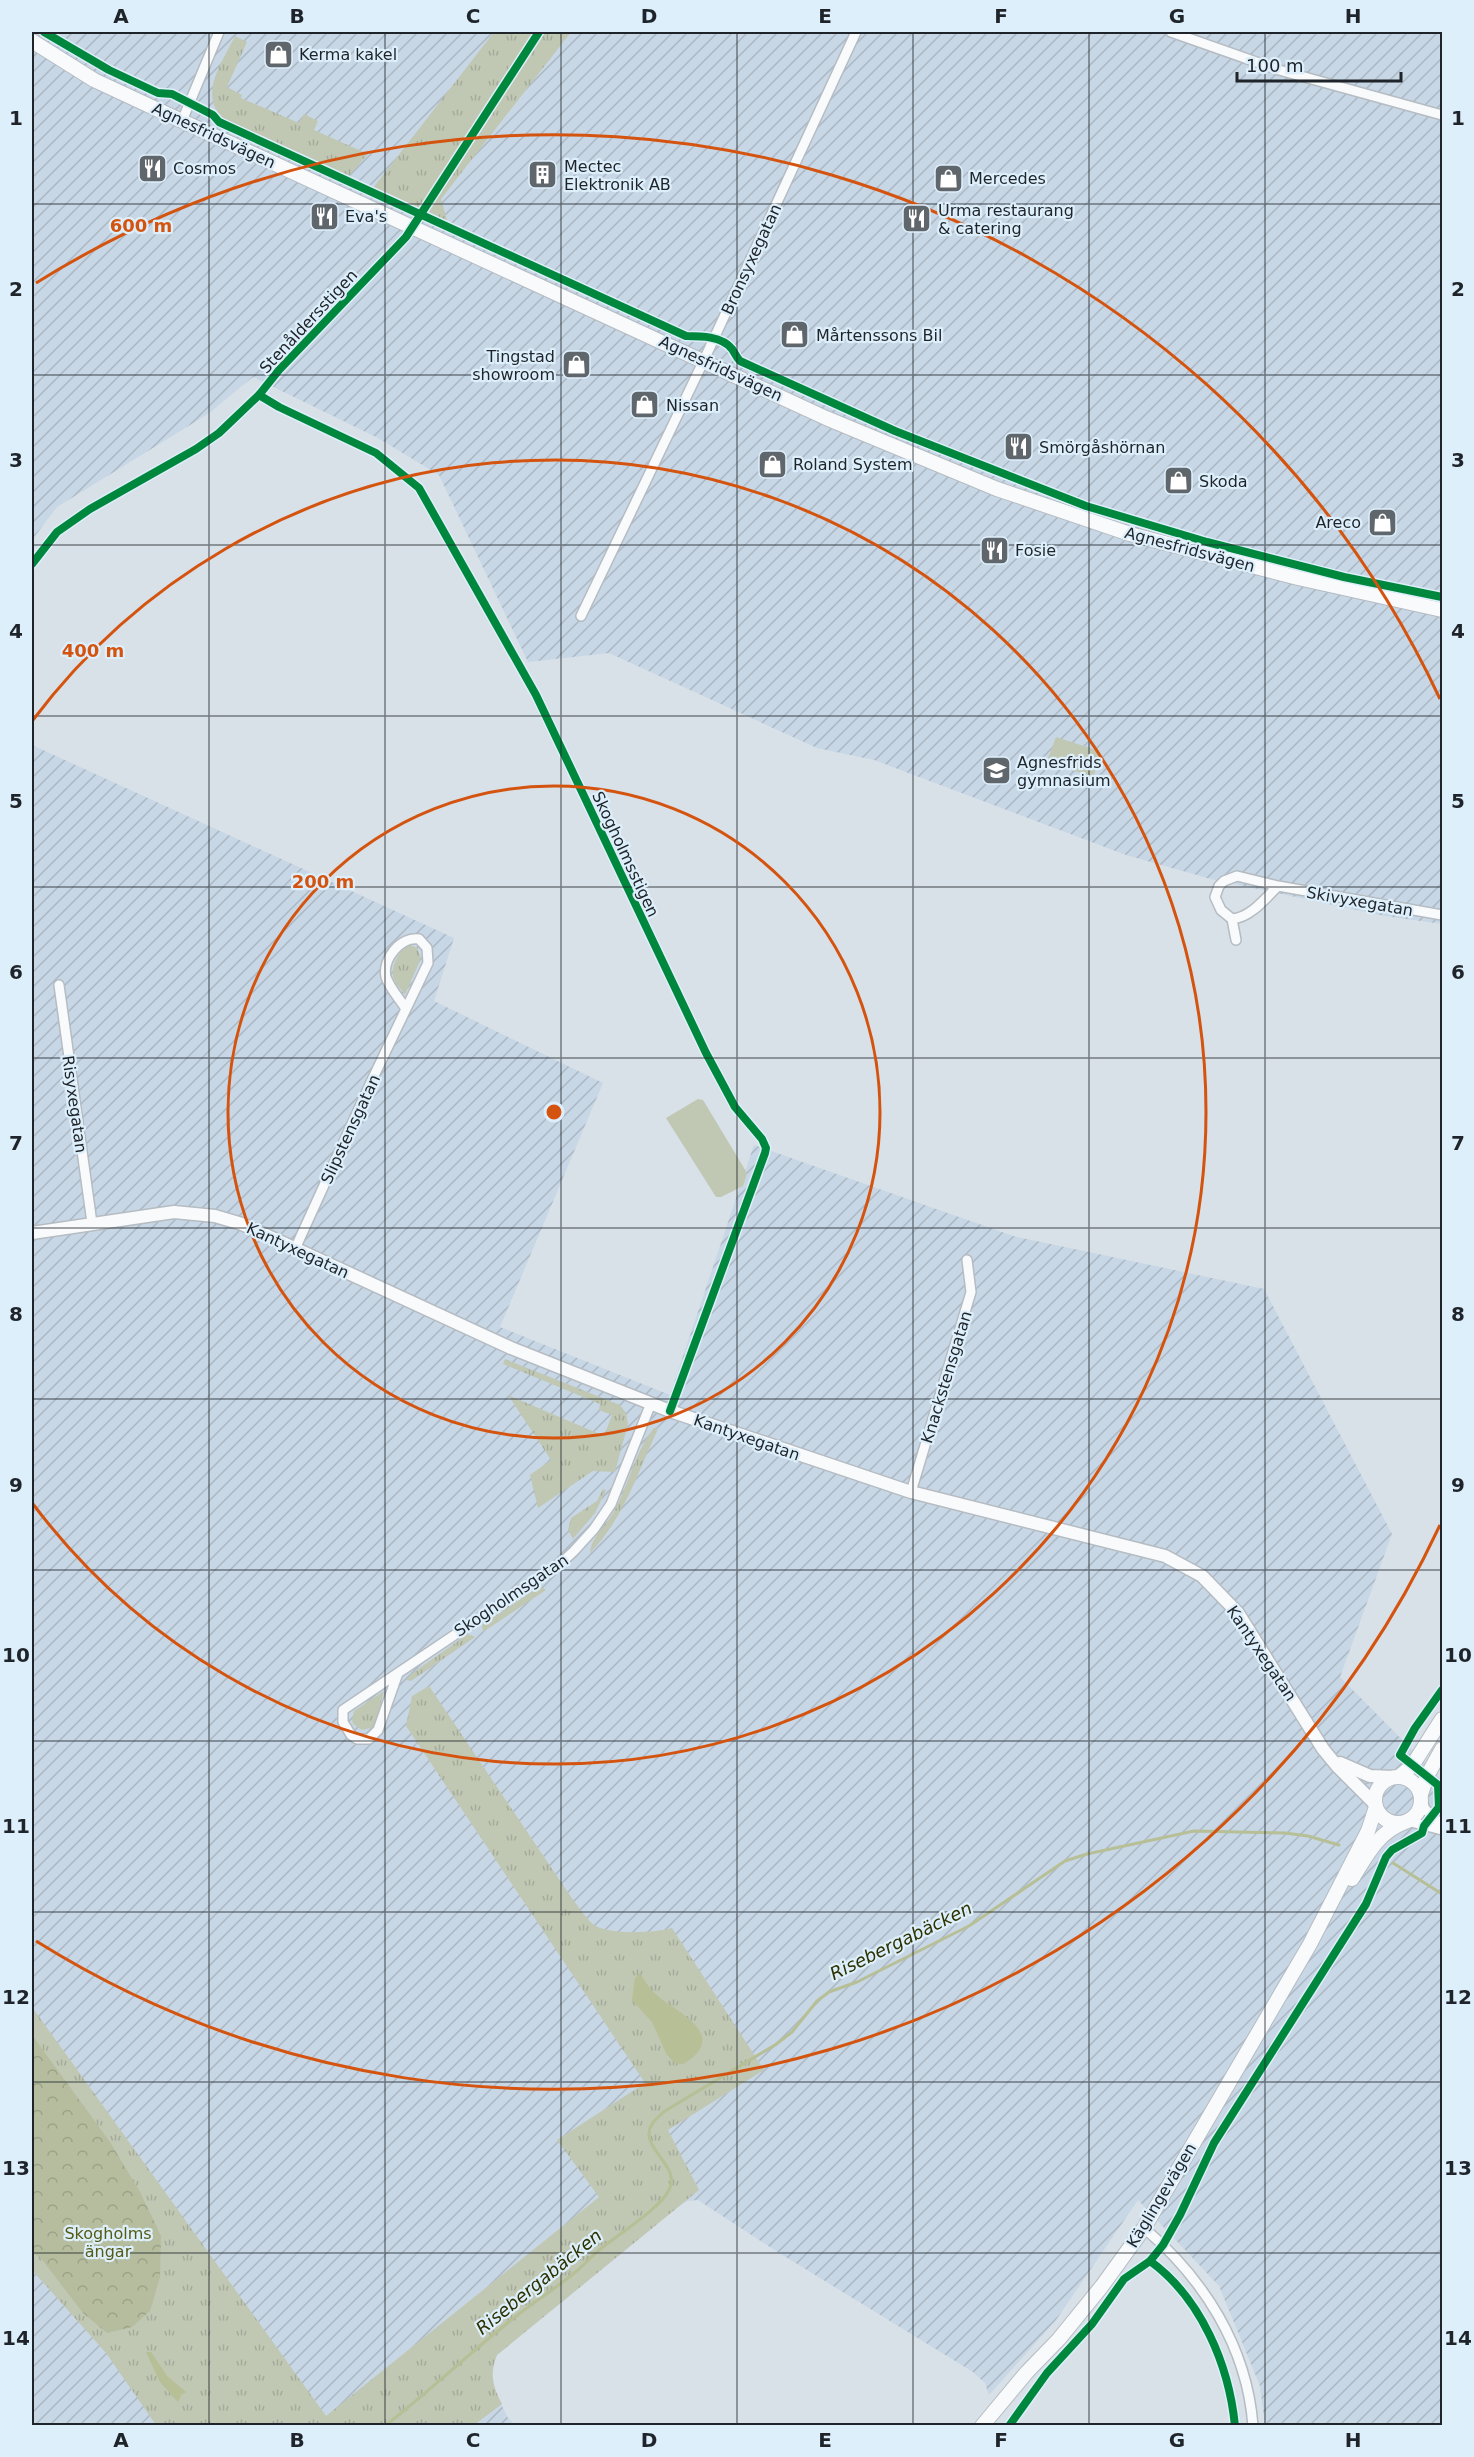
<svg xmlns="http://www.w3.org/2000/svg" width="1474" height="2457" font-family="'DejaVu Sans',sans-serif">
<defs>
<pattern id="industrial-furrows" width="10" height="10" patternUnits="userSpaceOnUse" patternTransform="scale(1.5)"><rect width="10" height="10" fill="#c8d7e5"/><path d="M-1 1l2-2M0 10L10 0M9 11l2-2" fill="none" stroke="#abb8c4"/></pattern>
<pattern id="grass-tufts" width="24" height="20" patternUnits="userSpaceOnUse" patternTransform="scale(1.5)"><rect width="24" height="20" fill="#c0c7b3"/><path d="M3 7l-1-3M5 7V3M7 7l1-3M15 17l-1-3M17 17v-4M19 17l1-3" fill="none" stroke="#a5ab9a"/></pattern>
<pattern id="forest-crowns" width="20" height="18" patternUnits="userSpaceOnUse" patternTransform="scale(1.5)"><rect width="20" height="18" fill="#b5bd9e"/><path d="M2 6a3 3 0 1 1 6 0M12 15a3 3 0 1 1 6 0" fill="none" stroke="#9ba288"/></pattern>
</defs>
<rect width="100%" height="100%" fill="#d8e0e8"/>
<g fill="url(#industrial-furrows)">
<polygon points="32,32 1442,32 1442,924 1385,916 1211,879 1126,855 874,760 817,748 609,653 528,662 439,475 378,438 253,377 208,414 57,507 32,540"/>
<polygon points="32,745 454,938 434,1001 603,1083 500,1327 670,1395 754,1145 1013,1236 1264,1289 1392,1534 1340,1677 1442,1780 1442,2425 1265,2425 1260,2386 1219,2286 1138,2200 1056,2320 989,2395 985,2383 973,2372 776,2251 698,2200 687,2201 676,2208 497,2355 491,2369 494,2390 508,2418 515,2425 32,2426"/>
</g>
<g fill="url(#grass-tufts)">
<polygon points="494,32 571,32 441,199 448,223 373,188"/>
<path d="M235,36L247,42L227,87L242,95L241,98L299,123L304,114L318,121L314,130L368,154L348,177L226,121C196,97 222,63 235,36Z"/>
<path d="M410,945L417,948L421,958L405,995C402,990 396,985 394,979C389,967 400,949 410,945Z"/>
<polygon points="505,1359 620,1405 626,1413 628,1424 615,1472 593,1471 538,1508 530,1475 551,1460 508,1395 604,1436 612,1415 599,1410 600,1404 503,1364"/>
<path d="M654,1428H657V1431C637,1474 624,1518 590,1553C591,1538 605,1526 613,1513C629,1486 634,1453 654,1428Z"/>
<polygon points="603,1489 606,1490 595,1513 573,1539 568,1530 571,1518 597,1501"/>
<polygon points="540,1586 546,1590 483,1632 482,1625"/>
<polygon points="468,1634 475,1637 411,1681 406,1680 411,1674"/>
<path d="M429,1686L573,1900C579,1907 586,1919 594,1925C609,1935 655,1933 672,1928L764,2070L668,2130L699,2190L497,2355C489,2374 493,2387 502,2404L474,2425H156L106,2353L32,2270V2007L326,2416L599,2197L557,2140L645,2083L406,1726L412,1696Z"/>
<polygon points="384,1691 375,1724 371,1728 362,1730 353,1724 352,1719 354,1711"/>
</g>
<polygon fill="url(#forest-crowns)" points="32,2035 110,2142 140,2192 161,2236 160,2277 150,2311 132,2327 107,2333 83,2313 40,2257 32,2253"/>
<g fill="#c0c7b3">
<polygon points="1056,737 1099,751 1100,753 1094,775 1091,776 1049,763 1047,761"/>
<polygon points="698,1099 703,1100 747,1173 743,1186 721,1197 716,1197 666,1118"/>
</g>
<g fill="#b6bf95">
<path d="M640,1973C645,1983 655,1995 664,2001C689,2018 725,2039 683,2064L674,2063L666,2053L652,2022L632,2000L635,1978Z"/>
<polygon points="146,2352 151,2352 167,2376 186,2392 181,2395 178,2402 160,2382"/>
</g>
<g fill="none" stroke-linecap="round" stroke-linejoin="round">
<g stroke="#b6bf95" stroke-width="3">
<polyline points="1393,1863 1442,1894"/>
<path d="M385,2426C426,2394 464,2358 504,2326C526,2307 551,2292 573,2274C582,2267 589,2259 597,2252C614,2237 660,2209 669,2190C682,2165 637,2147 652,2124C655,2119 661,2115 665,2111L775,2045L792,2032L817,2001L829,1992L857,1982L969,1926L1065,1861L1087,1854L1194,1831L1285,1833L1308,1836L1339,1845"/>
</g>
<defs>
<g id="minor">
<polyline points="1171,32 1279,70 1442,115"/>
<polyline points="182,121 219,32"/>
<polyline points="581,616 704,360 856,32"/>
<path d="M1278,886C1266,898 1250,918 1232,919L1221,910L1215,897L1219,886L1224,881L1237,876L1278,886L1442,915"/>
<polyline points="1232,919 1236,940"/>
<polyline points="59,985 92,1223"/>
<path d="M295,1249L372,1080L428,963L427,948L419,939C401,936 382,959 386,977C390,989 400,999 406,1009"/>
<polyline points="911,1492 971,1292 967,1260"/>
<polyline points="398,1673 343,1710 343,1722 351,1735 357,1739 369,1739 378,1730 398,1673 560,1564 574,1551 594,1529 611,1504 651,1403"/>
<polyline points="1422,1801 1425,1809 1442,1825"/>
<polyline points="1407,1821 1442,1830"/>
<path d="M1144,2228C1203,2278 1247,2346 1253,2426"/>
</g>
<g id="tertiary">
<polyline points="32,1233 174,1212 215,1216 242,1224 511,1348 670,1411 911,1492 1165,1556 1202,1576 1238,1613 1323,1749 1337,1766 1375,1804"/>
<polyline points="1340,1763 1370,1776 1393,1777"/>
</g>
<g id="secondary">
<polyline points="32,41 94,80 182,121 826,418 997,489 1130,534 1298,578 1442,610"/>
<polyline points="1400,1776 1412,1766 1442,1719"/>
<circle cx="1398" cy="1800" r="23"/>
<polyline points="1421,1794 1427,1776 1442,1749"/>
<path d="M1352,1879C1366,1857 1377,1833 1403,1823"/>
<polyline points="982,2426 1027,2372 1059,2339 1102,2286 1144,2228 1310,1944 1368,1831 1376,1807"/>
</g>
</defs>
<use href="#minor" stroke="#b5bcc2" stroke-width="12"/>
<use href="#tertiary" stroke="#b5bcc2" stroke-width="15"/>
<use href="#secondary" stroke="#b5bcc2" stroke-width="16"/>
<use href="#minor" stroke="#f9fafc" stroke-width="9"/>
<use href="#tertiary" stroke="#f9fafc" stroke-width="12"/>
<use href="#secondary" stroke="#f9fafc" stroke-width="14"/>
<defs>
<g id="cycleway">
<path d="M44,32L109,70L158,93L172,94L213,115L219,122L686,336C700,336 722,336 732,349C735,353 736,357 740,361L895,431L1086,506L1207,542L1344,577L1442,597"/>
<polyline points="259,395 279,407 376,453 419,488 536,695 706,1053 735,1107 762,1139 766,1148 765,1153 670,1411"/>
<polyline points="32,564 57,532 90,509 196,449 219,433 259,395 279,370 406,237 539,32"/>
<path d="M1150,2261C1201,2298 1229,2365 1235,2426"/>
<polyline points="1009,2426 1047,2373 1092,2324 1124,2279 1150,2261 1163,2245 1180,2215 1214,2143 1366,1904 1386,1857 1392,1850 1422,1833 1424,1826 1439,1807 1438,1785 1400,1755 1415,1728 1442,1690"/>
</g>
</defs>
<use href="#cycleway" stroke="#deeffc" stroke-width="11"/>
<use href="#cycleway" stroke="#00873e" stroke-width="8"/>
</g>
<path fill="none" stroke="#1e2429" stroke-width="1.5" stroke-opacity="0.55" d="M209,32V2426M385,32V2426M561,32V2426M737,32V2426M913,32V2426M1089,32V2426M1265,32V2426M32,204H1442M32,375H1442M32,545H1442M32,716H1442M32,887H1442M32,1058H1442M32,1228H1442M32,1399H1442M32,1570H1442M32,1741H1442M32,1912H1442M32,2082H1442M32,2253H1442"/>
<g fill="none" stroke="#d4540f" stroke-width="3">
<circle cx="554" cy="1112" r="326"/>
<path d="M33 720A652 652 0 1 1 33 1504"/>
<path d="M1440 1525A978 978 0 0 1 36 1941M36 283A978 978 0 0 1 1440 699"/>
</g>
<defs>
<symbol id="shop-square" viewBox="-11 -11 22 22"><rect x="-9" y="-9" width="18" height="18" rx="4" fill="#5f666c" stroke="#deeffc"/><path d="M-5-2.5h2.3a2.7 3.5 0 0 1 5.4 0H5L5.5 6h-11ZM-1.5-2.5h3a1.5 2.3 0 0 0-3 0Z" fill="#fff"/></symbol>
<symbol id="restaurant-square" viewBox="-11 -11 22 22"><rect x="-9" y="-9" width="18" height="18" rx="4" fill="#5f666c" stroke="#deeffc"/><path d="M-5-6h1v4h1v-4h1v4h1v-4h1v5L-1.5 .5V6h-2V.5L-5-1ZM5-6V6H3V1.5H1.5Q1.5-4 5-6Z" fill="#fff"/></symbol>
<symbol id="building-square" viewBox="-11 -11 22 22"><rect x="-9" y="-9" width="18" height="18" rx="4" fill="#5f666c" stroke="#deeffc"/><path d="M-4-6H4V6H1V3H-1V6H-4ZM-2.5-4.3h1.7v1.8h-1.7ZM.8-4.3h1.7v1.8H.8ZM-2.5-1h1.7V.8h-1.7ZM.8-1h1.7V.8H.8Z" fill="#fff"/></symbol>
<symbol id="school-square" viewBox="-11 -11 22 22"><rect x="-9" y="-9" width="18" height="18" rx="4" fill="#5f666c" stroke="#deeffc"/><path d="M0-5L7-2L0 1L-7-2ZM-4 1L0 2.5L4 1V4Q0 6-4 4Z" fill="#fff"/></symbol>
</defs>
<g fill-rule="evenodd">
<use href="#shop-square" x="262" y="38" width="33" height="33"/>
<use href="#restaurant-square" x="136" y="152" width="33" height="33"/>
<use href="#building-square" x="526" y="158" width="33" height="33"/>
<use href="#shop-square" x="932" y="162" width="33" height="33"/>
<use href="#restaurant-square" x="308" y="200" width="33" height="33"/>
<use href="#restaurant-square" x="900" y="202" width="33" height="33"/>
<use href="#shop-square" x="778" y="318" width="33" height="33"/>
<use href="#shop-square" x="560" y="348" width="33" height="33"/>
<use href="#shop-square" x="628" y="388" width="33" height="33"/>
<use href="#restaurant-square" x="1002" y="430" width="33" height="33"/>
<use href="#shop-square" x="756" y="448" width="33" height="33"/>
<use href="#shop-square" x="1162" y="464" width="33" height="33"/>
<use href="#shop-square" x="1366" y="506" width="33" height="33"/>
<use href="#restaurant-square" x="978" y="534" width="33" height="33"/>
<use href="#school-square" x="980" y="754" width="33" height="33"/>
</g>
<g text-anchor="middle" stroke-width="4.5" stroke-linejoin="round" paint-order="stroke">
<g font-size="16" fill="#1e2429" stroke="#deeffc" text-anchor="start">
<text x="299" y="60">Kerma kakel</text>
<text x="564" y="172">Mectec<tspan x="564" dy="18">Elektronik AB</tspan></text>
<text x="173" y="174">Cosmos</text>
<text x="969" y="184">Mercedes</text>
<text x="938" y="216">Urma restaurang<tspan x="938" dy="18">&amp; catering</tspan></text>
<text x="345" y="222">Eva's</text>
<text x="816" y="341">Mårtenssons Bil</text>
<text x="555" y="362" text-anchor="end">Tingstad<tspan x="555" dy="18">showroom</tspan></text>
<text x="666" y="411">Nissan</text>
<text x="1039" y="453">Smörgåshörnan</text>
<text x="793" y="470">Roland System</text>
<text x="1199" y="487">Skoda</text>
<text x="1361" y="528" text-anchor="end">Areco</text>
<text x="1015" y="556">Fosie</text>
<text x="1017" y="768">Agnesfrids<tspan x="1017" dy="18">gymnasium</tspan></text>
</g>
<g font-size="16" fill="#1e2429" stroke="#deeffc">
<text transform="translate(214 135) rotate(25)" y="6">Agnesfridsvägen</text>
<text transform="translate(751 259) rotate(-65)" y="6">Bronsyxegatan</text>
<text transform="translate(308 321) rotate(-47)" y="6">Stenåldersstigen</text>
<text transform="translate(721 368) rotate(25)" y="6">Agnesfridsvägen</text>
<text transform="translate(1190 549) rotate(15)" y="6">Agnesfridsvägen</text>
<text transform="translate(626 854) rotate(65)" y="6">Skogholmsstigen</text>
<text transform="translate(1360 901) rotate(10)" y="6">Skivyxegatan</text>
<text transform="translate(75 1104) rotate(82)" y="6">Risyxegatan</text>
<text transform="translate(350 1129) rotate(-65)" y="6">Slipstensgatan</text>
<text transform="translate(298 1250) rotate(25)" y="6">Kantyxegatan</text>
<text transform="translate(946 1377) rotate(-73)" y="6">Knackstensgatan</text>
<text transform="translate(747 1437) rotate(19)" y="6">Kantyxegatan</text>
<text transform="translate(511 1595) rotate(-34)" y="6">Skogholmsgatan</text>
<text transform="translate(1262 1653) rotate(56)" y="6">Kantyxegatan</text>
<text transform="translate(1161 2195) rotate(-59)" y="6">Käglingevägen</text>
</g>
<g font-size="16" fill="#555b13" stroke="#deeffc">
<text x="108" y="2239">Skogholms<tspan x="108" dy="18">ängar</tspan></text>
</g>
<g font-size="18" font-style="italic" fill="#2e3200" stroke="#deeffc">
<text transform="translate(901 1941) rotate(-26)" y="6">Risebergabäcken</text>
<text transform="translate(539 2282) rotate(-39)" y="6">Risebergabäcken</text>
</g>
</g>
<circle cx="554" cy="1112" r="9" fill="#d4540f" stroke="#deeffc" stroke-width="3"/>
<g font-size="18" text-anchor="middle" font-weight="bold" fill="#d4540f" stroke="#deeffc" stroke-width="4.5" stroke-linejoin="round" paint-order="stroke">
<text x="141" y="232">600 m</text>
<text x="93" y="657">400 m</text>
<text x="323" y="888">200 m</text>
</g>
<rect width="1474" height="2457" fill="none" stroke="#deeffc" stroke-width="66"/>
<path d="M1237 72v9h164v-9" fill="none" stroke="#1e2429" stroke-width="3"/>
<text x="1246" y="72" font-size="18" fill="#1e2429" stroke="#deeffc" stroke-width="4.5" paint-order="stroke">100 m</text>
<rect x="33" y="33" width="1408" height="2391" fill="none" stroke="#1e2429" stroke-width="2"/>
<g font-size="20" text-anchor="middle" font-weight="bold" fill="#1e2429">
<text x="121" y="23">A</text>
<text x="297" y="23">B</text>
<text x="473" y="23">C</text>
<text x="649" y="23">D</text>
<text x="825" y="23">E</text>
<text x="1001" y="23">F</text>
<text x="1177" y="23">G</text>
<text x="1353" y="23">H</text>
<text x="16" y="125">1</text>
<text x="1458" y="125">1</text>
<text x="16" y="296">2</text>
<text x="1458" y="296">2</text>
<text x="16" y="467">3</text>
<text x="1458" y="467">3</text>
<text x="16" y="638">4</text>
<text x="1458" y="638">4</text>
<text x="16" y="808">5</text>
<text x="1458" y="808">5</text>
<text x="16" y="979">6</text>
<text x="1458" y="979">6</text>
<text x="16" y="1150">7</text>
<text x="1458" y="1150">7</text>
<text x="16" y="1321">8</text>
<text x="1458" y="1321">8</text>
<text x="16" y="1492">9</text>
<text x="1458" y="1492">9</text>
<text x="16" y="1662">10</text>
<text x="1458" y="1662">10</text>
<text x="16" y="1833">11</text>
<text x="1458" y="1833">11</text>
<text x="16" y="2004">12</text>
<text x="1458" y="2004">12</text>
<text x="16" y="2175">13</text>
<text x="1458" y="2175">13</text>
<text x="16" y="2345">14</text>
<text x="1458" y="2345">14</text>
<text x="121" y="2447">A</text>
<text x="297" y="2447">B</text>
<text x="473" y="2447">C</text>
<text x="649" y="2447">D</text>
<text x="825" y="2447">E</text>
<text x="1001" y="2447">F</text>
<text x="1177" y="2447">G</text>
<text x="1353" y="2447">H</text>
</g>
</svg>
